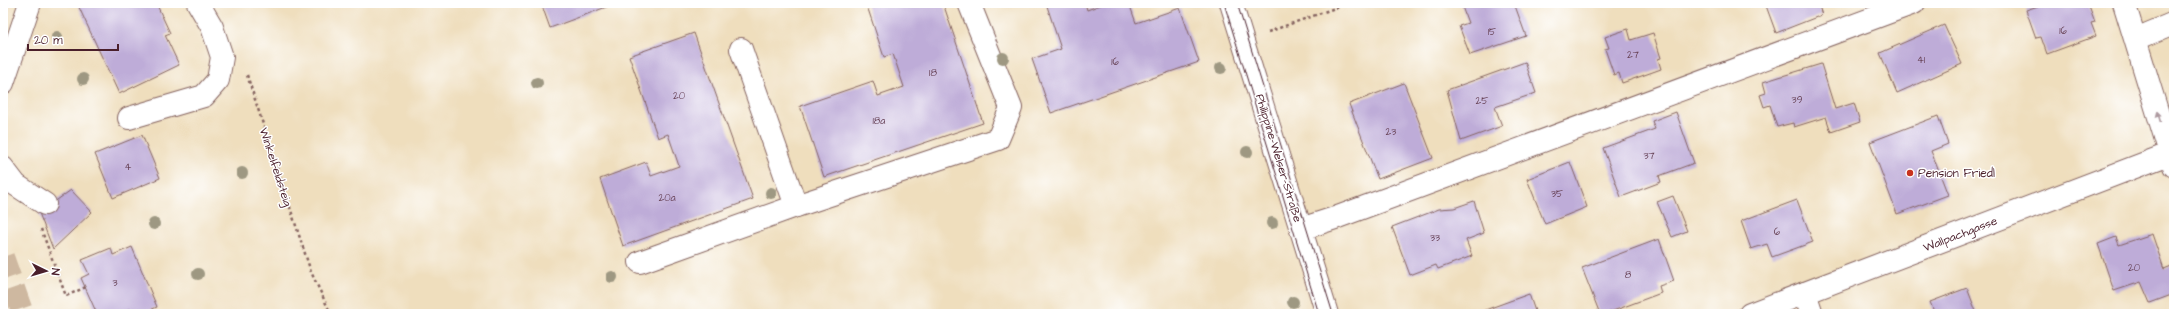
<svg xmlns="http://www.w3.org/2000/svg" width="2177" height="317" font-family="'Architects Daughter',sans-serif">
<rect width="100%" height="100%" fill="#fff"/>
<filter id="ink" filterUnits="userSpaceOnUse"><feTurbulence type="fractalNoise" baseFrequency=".025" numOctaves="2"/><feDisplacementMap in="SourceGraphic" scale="8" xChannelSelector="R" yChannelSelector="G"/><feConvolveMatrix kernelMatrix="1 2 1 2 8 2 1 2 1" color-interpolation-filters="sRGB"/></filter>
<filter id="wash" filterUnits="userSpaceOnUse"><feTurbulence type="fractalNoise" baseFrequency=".012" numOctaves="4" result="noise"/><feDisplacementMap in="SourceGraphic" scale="16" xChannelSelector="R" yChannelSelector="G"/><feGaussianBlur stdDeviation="0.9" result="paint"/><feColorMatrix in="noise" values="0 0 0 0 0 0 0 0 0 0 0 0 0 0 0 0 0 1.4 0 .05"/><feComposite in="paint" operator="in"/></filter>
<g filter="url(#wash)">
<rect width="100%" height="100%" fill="#efdebd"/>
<g id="blocks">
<g fill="#beacd8">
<polygon points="77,3 156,3 170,33 165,35 179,65 119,94"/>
<polygon points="541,3 617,3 550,28"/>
<polygon points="866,3 943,3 983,123 824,177 800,106 873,81 878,96 904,87 893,54 884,57"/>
<polygon points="1046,3 1085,3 1087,10 1106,3 1129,3 1136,23 1180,8 1199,62 1051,113 1032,59 1061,49"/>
<polygon points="1463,3 1514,3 1526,36 1470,55 1459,26 1468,23 1461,4"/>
<polygon points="1765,3 1818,3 1822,15 1776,33"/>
<polygon points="2037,3 2088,3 2095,22 2091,23 2096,36 2047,54 2041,37 2036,38 2026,10 2038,6"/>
<polygon points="1944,25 1962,64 1897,93 1880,53"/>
<polygon points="1628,29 1631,40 1653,33 1661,58 1658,59 1661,69 1622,83 1619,73 1614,75 1605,49 1609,48 1605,37"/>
<polygon points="694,33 753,199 623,246 600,179 646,162 651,176 679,166 668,134 658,138 629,56"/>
<polygon points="1525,62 1536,93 1495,107 1502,126 1461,141 1447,90"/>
<polygon points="1821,64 1835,109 1854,103 1860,122 1831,132 1826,117 1794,127 1793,123 1777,127 1770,105 1764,107 1760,95 1766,93 1763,82"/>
<polygon points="1404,83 1433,158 1378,179 1349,104"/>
<polygon points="1676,112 1694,163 1659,176 1661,182 1621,197 1603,148 1655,129 1652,121"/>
<polygon points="1938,116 1948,144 1931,151 1948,195 1897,214 1870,142"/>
<polygon points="142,135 160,178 113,198 95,154"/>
<polygon points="1570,162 1587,207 1545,224 1527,179"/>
<polygon points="71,190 92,212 53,249 39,213"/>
<polygon points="1673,196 1687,231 1672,237 1657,202"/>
<polygon points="1797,200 1813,242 1772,257 1767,244 1751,249 1741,221"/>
<polygon points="1474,201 1484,233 1466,240 1472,256 1438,269 1436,265 1410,275 1392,227 1439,209 1454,208"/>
<polygon points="2152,234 2164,269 2174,265 2174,294 2150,303 2141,282 2114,291 2098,244 2116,237 2119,245"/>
<polygon points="1659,239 1674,281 1659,286 1661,293 1605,314 1600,314 1582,268"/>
<polygon points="132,247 157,307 141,314 132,314 130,309 117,314 97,314 81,278 89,274 82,260 111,248 113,255"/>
<polygon points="1967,288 1977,314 1935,314 1930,302"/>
<polygon points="1529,294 1536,314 1474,314"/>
</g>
</g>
</g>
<g filter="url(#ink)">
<use href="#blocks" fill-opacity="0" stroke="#84625e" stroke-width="1"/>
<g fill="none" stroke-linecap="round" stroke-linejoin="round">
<polyline stroke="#ceb8a0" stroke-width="22" stroke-dasharray="22 11" stroke-linecap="butt" points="3,257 23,314"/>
<defs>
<g id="minor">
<polyline points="1231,3 1327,314"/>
<polyline points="2124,3 2174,166"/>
<polyline points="2136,39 2174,23"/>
<polyline points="741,49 796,206"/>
<polyline points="3,83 30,3"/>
<polyline points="129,118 204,96 218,80 222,57 212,27 198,3"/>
<polyline points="3,168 16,185 45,204"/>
<polyline points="1301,229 1335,218 1914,3"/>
<polyline points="640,262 796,206 998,139 1011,108 969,3"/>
<polyline points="1805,293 1812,314"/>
<polyline points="1750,314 2169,154"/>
</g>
</defs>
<use href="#minor" stroke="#84625e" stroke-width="24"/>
<g stroke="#84625e" stroke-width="2.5" stroke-dasharray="3 3" stroke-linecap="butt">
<polyline points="1268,32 1349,3"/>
<polyline points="247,75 311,272 331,314"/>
<polyline points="3,224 3,252"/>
<polyline points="41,229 66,296 86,287"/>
</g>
<use href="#minor" stroke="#fff" stroke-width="22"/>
<g stroke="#4a1f2b" stroke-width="1">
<polyline points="1224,3 1319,314"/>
<polyline points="1237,3 1333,314"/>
</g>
</g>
<g fill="#9e9882">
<circle cx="57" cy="37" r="6"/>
<circle cx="1003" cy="58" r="6"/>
<circle cx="1221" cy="68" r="6"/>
<circle cx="83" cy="79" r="6"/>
<circle cx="537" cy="83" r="6"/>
<circle cx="1247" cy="152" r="6"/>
<circle cx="242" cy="173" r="6"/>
<circle cx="771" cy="193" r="6"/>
<circle cx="1272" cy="223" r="6"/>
<circle cx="154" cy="224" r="6"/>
<circle cx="198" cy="274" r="6"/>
<circle cx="612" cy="277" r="6"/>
<circle cx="1293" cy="302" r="6"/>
</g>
<defs><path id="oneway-solid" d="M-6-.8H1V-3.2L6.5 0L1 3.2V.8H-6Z"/></defs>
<use fill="#ae9aa0" href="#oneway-solid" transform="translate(2159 117) rotate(-106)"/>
</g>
<circle fill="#c8321e" stroke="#fff" stroke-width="1.5" cx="1910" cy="173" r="4"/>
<g text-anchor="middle" stroke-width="3" stroke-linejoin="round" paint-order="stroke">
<g font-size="10" fill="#674256">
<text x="2063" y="34">16</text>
<text x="1492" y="35">15</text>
<text x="1633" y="58">27</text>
<text x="1921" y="63">41</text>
<text x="1115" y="65">16</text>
<text x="933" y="76">18</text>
<text x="679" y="99">20</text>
<text x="1797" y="103">39</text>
<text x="1482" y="104">25</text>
<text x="879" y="124">18a</text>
<text x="1391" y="135">23</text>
<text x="1649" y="159">37</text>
<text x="128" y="170">4</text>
<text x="1557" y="197">35</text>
<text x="667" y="201">20a</text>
<text x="1777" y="235">6</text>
<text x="1435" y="241">33</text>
<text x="2134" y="271">20</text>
<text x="1628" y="278">8</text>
<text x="115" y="286">3</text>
</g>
<g font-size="12" fill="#4a1f2b" stroke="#fff">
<text transform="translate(1279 158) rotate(73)" y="4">Philippine-Welser-Straße</text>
<text transform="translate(276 167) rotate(72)" y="4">Winkelfeldsteig</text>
<text transform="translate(1960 234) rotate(-21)" y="4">Wallpachgasse</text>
</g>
<g font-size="12" fill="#4a1f2b" stroke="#fff" text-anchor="start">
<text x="1918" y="177">Pension Friedl</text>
</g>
</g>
<rect width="2177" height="317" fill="none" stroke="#fff" stroke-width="16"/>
<g transform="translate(46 271) rotate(95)" stroke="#ffffff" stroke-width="3" paint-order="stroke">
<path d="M0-3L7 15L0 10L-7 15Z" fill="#4a1f2b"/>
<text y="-6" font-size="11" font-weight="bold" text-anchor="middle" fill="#4a1f2b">N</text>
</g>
<path d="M28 44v6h90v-6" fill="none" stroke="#4a1f2b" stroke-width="2"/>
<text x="34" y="44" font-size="12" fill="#4a1f2b" stroke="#ffffff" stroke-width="3" paint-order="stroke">20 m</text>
</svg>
